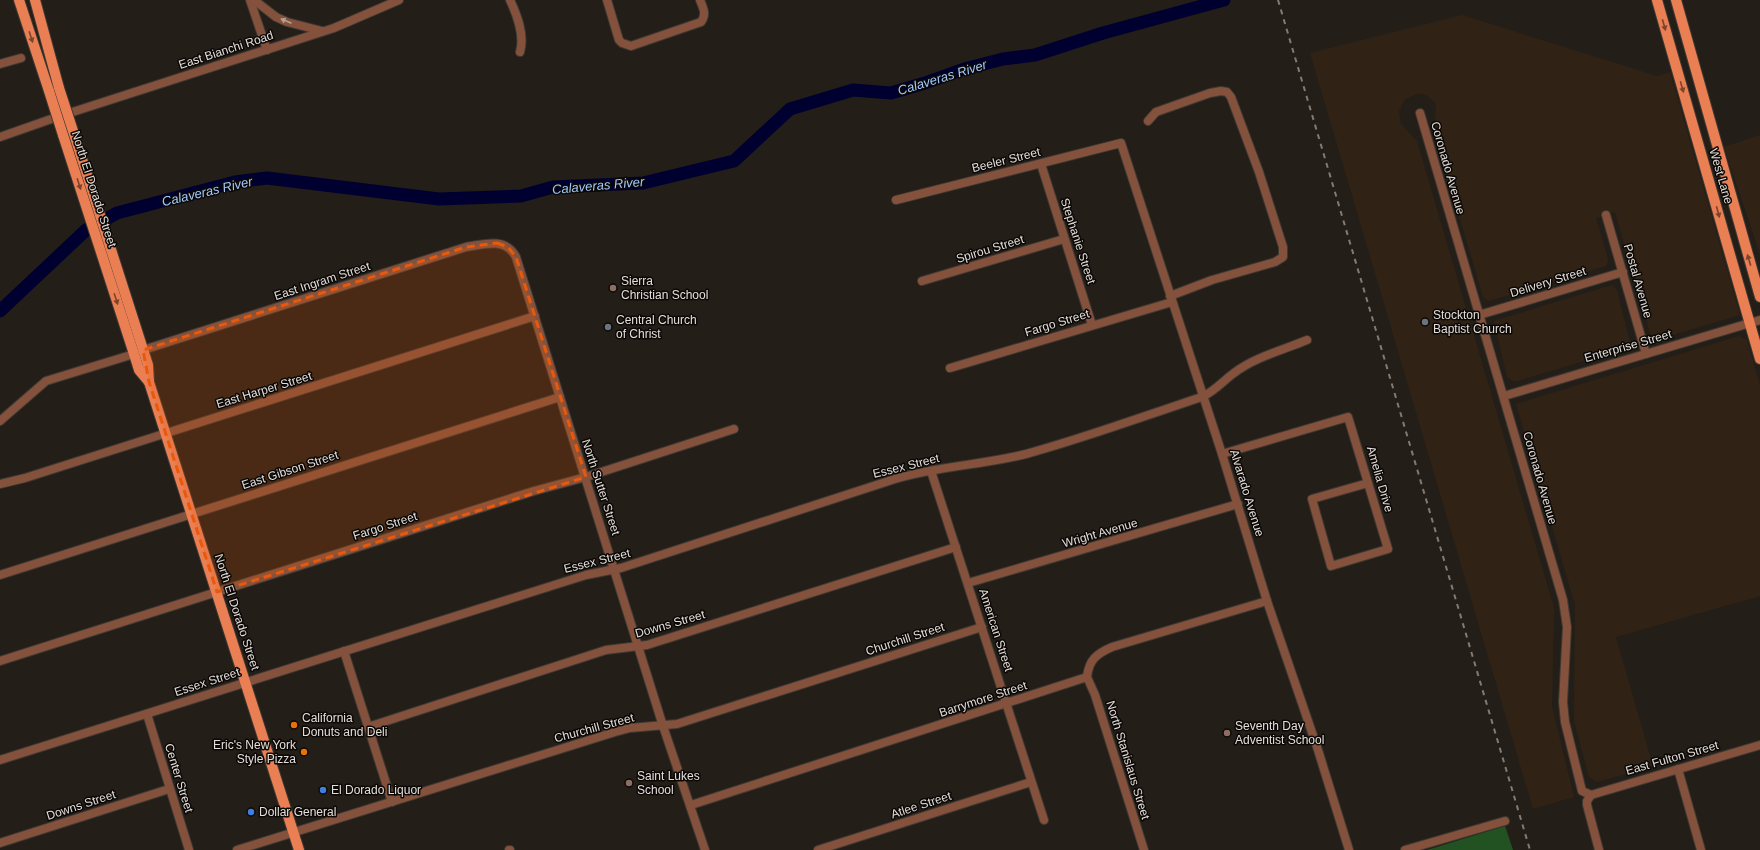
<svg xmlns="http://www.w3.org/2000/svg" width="1760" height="850" font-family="Helvetica,sans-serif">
<rect width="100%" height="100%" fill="#241e18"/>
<g fill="#302316">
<polygon points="1462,15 1657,76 1670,72 1740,315 1659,339 1651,336 1615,212 1596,218 1608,259 1606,266 1489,301 1483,297 1435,134 1436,104 1427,95 1417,94 1405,99 1399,111 1401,124 1417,141 1554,608 1552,706 1574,797 1533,809 1310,53"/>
<polygon points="1760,135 1760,254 1724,147"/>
<polygon points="1612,285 1617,290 1631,347 1514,382 1507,377 1494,321"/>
<polygon points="1739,336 1747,340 1760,385 1760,596 1616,637 1653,766 1597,782 1589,777 1574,721 1575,605 1516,404"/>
</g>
<polygon fill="#225221" points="1505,826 1513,850 1427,850"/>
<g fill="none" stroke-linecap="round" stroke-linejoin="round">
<polyline stroke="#000030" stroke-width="13" points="0,311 86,230 117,213 235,182 267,178 439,199 521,196 553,187 643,183 734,161 790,109 853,90 891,93 925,83 964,69 1003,59 1035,55 1103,33 1224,0"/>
<defs>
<g id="minor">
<polyline points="250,0 267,50"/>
<polyline points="254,0 276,17 287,22 322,31"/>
<path d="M510,0C517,15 525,35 520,52"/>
<path d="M607,0L619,40L622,43L631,46L701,22C707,14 703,8 700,0"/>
<polyline points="0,64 21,58"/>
<polyline points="1420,113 1563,600 1567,627 1563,702 1565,722 1582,791 1591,795"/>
<polyline points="1148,121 1156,112 1210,93 1221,91 1227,92 1231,97 1259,172 1283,247 1283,257 1275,262 1212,280 1170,296"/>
<polyline points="0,137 57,117 334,28 399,0"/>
<polyline points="1041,164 1092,325"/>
<polyline points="896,200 1121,143 1222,454 1267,601 1318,750 1349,850"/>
<polyline points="1606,215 1646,354"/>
<polyline points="922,281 1064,239"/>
<polyline points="1479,315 1623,272"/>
<path d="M143,350L466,247C483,244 506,237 516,257L663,726L705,850"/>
<polyline points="950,368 1172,302"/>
<polyline points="1504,396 1760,320"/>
<polyline points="0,421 46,381 134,354"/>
<polyline points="1222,454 1348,417 1388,549 1331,566 1312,499 1368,483"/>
<polyline points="931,471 1044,820"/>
<polyline points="0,484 25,478 535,316"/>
<polyline points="0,575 560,397"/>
<polyline points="968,583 1238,504"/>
<polyline points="344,651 392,802"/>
<polyline points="0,661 534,491 586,477 734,429"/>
<path d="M1087,677C1089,660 1096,654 1112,647L1267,601"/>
<polyline points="1087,677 1095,695 1144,850"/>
<polyline points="147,714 189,850"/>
<polyline points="368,727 606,650 647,645 956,547"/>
<path d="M0,760L586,575L621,568L895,479C938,466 983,465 1026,454C1085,438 1144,416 1202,397C1215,391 1223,381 1234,373C1255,357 1283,350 1307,340"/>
<polyline points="1678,769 1701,850"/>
<polyline points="1591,795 1760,745"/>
<polyline points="1591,795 1587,801 1587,805 1599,850"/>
<polyline points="691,805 1087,677"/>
<polyline points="0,843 169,789"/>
<polyline points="237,850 615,732 630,728 677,724 982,627"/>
<polyline points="509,850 510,850"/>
<polyline points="818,850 1031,782"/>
<polyline points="1405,850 1505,821"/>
</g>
<g id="major">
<polyline points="19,0 49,91"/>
<polyline points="35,0 59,88"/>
<polyline points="1657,0 1760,359"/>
<polyline points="1676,0 1760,297"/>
<polyline points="73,131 148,365 149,382 299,850"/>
<polyline points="63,135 134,354 139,370 149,382"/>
</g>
</defs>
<use href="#minor" stroke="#3f3933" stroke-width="10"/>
<use href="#major" stroke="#3f3933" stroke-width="12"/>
<use href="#minor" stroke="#84513c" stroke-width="8"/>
<use href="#major" stroke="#eb7f54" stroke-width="10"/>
<polyline stroke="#817b76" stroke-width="2" stroke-dasharray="5 5" stroke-linecap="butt" points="1278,0 1530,850"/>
<defs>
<g id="major-bridge">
<polyline points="59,88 73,131"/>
<polyline points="49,91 63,135"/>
</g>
</defs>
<use href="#major-bridge" stroke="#3f3933" stroke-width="12" stroke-linecap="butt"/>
<use href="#major-bridge" stroke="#eb7f54" stroke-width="10"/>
</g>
<defs><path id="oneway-solid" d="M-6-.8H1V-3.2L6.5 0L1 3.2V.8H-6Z"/></defs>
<use fill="#b89f93" href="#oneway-solid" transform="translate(286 21) rotate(-157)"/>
<g fill="#7b442d">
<use href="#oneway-solid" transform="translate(1664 25) rotate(74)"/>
<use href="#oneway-solid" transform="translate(31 37) rotate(72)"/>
<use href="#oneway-solid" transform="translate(1682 87) rotate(74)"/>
<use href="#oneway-solid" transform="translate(79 184) rotate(72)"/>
<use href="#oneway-solid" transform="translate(1718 212) rotate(75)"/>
<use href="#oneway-solid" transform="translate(1749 260) rotate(-107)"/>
<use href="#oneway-solid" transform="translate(116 299) rotate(72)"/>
</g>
<path fill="#e8590c" fill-opacity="0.2" stroke="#e8590c" stroke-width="3" stroke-dasharray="8 5" stroke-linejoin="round" d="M497,243L508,247L516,257L586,477L217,592L149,382L143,350L466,247Z"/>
<g fill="#8d6e63" stroke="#0b0806" stroke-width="1.5">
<circle cx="613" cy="288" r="4"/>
<circle cx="1227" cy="733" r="4"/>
<circle cx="629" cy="783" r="4"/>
</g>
<g fill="#6b7280" stroke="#0b0806" stroke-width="1.5">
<circle cx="1425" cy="322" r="4"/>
<circle cx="608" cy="327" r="4"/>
</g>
<g fill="#e8710a" stroke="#0b0806" stroke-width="1.5">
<circle cx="294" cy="725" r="4"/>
<circle cx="304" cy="752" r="4"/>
</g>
<g fill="#3f7fe0" stroke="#0b0806" stroke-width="1.5">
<circle cx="323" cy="790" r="4"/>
<circle cx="251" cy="812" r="4"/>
</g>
<g text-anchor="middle" stroke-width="3" stroke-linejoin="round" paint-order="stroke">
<g font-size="12" fill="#e3deda" stroke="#0b0806">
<text transform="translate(226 50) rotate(-18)" y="4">East Bianchi Road</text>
<text transform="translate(1006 160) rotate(-14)" y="4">Beeler Street</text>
<text transform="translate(1448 168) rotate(74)" y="4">Coronado Avenue</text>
<text transform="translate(1721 176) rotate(74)" y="4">West Lane</text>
<text transform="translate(94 189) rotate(72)" y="4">North El Dorado Street</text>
<text transform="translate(1078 241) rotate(72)" y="4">Stephanie Street</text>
<text transform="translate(990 249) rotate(-17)" y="4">Spirou Street</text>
<text transform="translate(322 281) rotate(-18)" y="4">East Ingram Street</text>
<text transform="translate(1638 281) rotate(74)" y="4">Postal Avenue</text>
<text transform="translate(1548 282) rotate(-17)" y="4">Delivery Street</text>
<text transform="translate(1057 323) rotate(-17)" y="4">Fargo Street</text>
<text transform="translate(1628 346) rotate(-16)" y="4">Enterprise Street</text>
<text transform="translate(264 390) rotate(-17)" y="4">East Harper Street</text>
<text transform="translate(906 466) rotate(-14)" y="4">Essex Street</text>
<text transform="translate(290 470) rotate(-18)" y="4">East Gibson Street</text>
<text transform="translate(1540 478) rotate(74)" y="4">Coronado Avenue</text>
<text transform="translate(1380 479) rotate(74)" y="4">Amelia Drive</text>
<text transform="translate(601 487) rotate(72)" y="4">North Sutter Street</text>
<text transform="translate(1247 493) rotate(73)" y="4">Alvarado Avenue</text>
<text transform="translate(385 526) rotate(-18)" y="4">Fargo Street</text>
<text transform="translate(1100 533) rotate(-16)" y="4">Wright Avenue</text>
<text transform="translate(597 561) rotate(-14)" y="4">Essex Street</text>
<text transform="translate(237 612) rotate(72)" y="4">North El Dorado Street</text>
<text transform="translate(670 624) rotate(-16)" y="4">Downs Street</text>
<text transform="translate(996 630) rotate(72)" y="4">American Street</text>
<text transform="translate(905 639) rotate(-18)" y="4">Churchill Street</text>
<text transform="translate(207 682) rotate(-18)" y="4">Essex Street</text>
<text transform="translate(983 699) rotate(-18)" y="4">Barrymore Street</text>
<text transform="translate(594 728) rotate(-15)" y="4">Churchill Street</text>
<text transform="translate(1672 758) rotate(-16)" y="4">East Fulton Street</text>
<text transform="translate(1128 760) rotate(73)" y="4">North Stanislaus Street</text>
<text transform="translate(179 778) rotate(73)" y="4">Center Street</text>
<text transform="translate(81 805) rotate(-18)" y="4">Downs Street</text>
<text transform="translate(921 805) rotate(-18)" y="4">Atlee Street</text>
</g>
<g font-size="12" fill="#e3deda" stroke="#0b0806" text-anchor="start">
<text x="621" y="285">Sierra<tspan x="621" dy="14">Christian School</tspan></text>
<text x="1433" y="319">Stockton<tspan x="1433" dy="14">Baptist Church</tspan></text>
<text x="616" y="324">Central Church<tspan x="616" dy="14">of Christ</tspan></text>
<text x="302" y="722">California<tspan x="302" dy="14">Donuts and Deli</tspan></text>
<text x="1235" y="730">Seventh Day<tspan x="1235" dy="14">Adventist School</tspan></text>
<text x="296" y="749" text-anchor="end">Eric's New York<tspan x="296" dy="14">Style Pizza</tspan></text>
<text x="637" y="780">Saint Lukes<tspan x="637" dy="14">School</tspan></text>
<text x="331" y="794">El Dorado Liquor</text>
<text x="259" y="816">Dollar General</text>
</g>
<g font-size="13" font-style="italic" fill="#a2cafd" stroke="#0b0806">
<text transform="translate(942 77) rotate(-17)" y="5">Calaveras River</text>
<text transform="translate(598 185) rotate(-5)" y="5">Calaveras River</text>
<text transform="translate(207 191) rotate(-13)" y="5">Calaveras River</text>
</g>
</g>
</svg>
